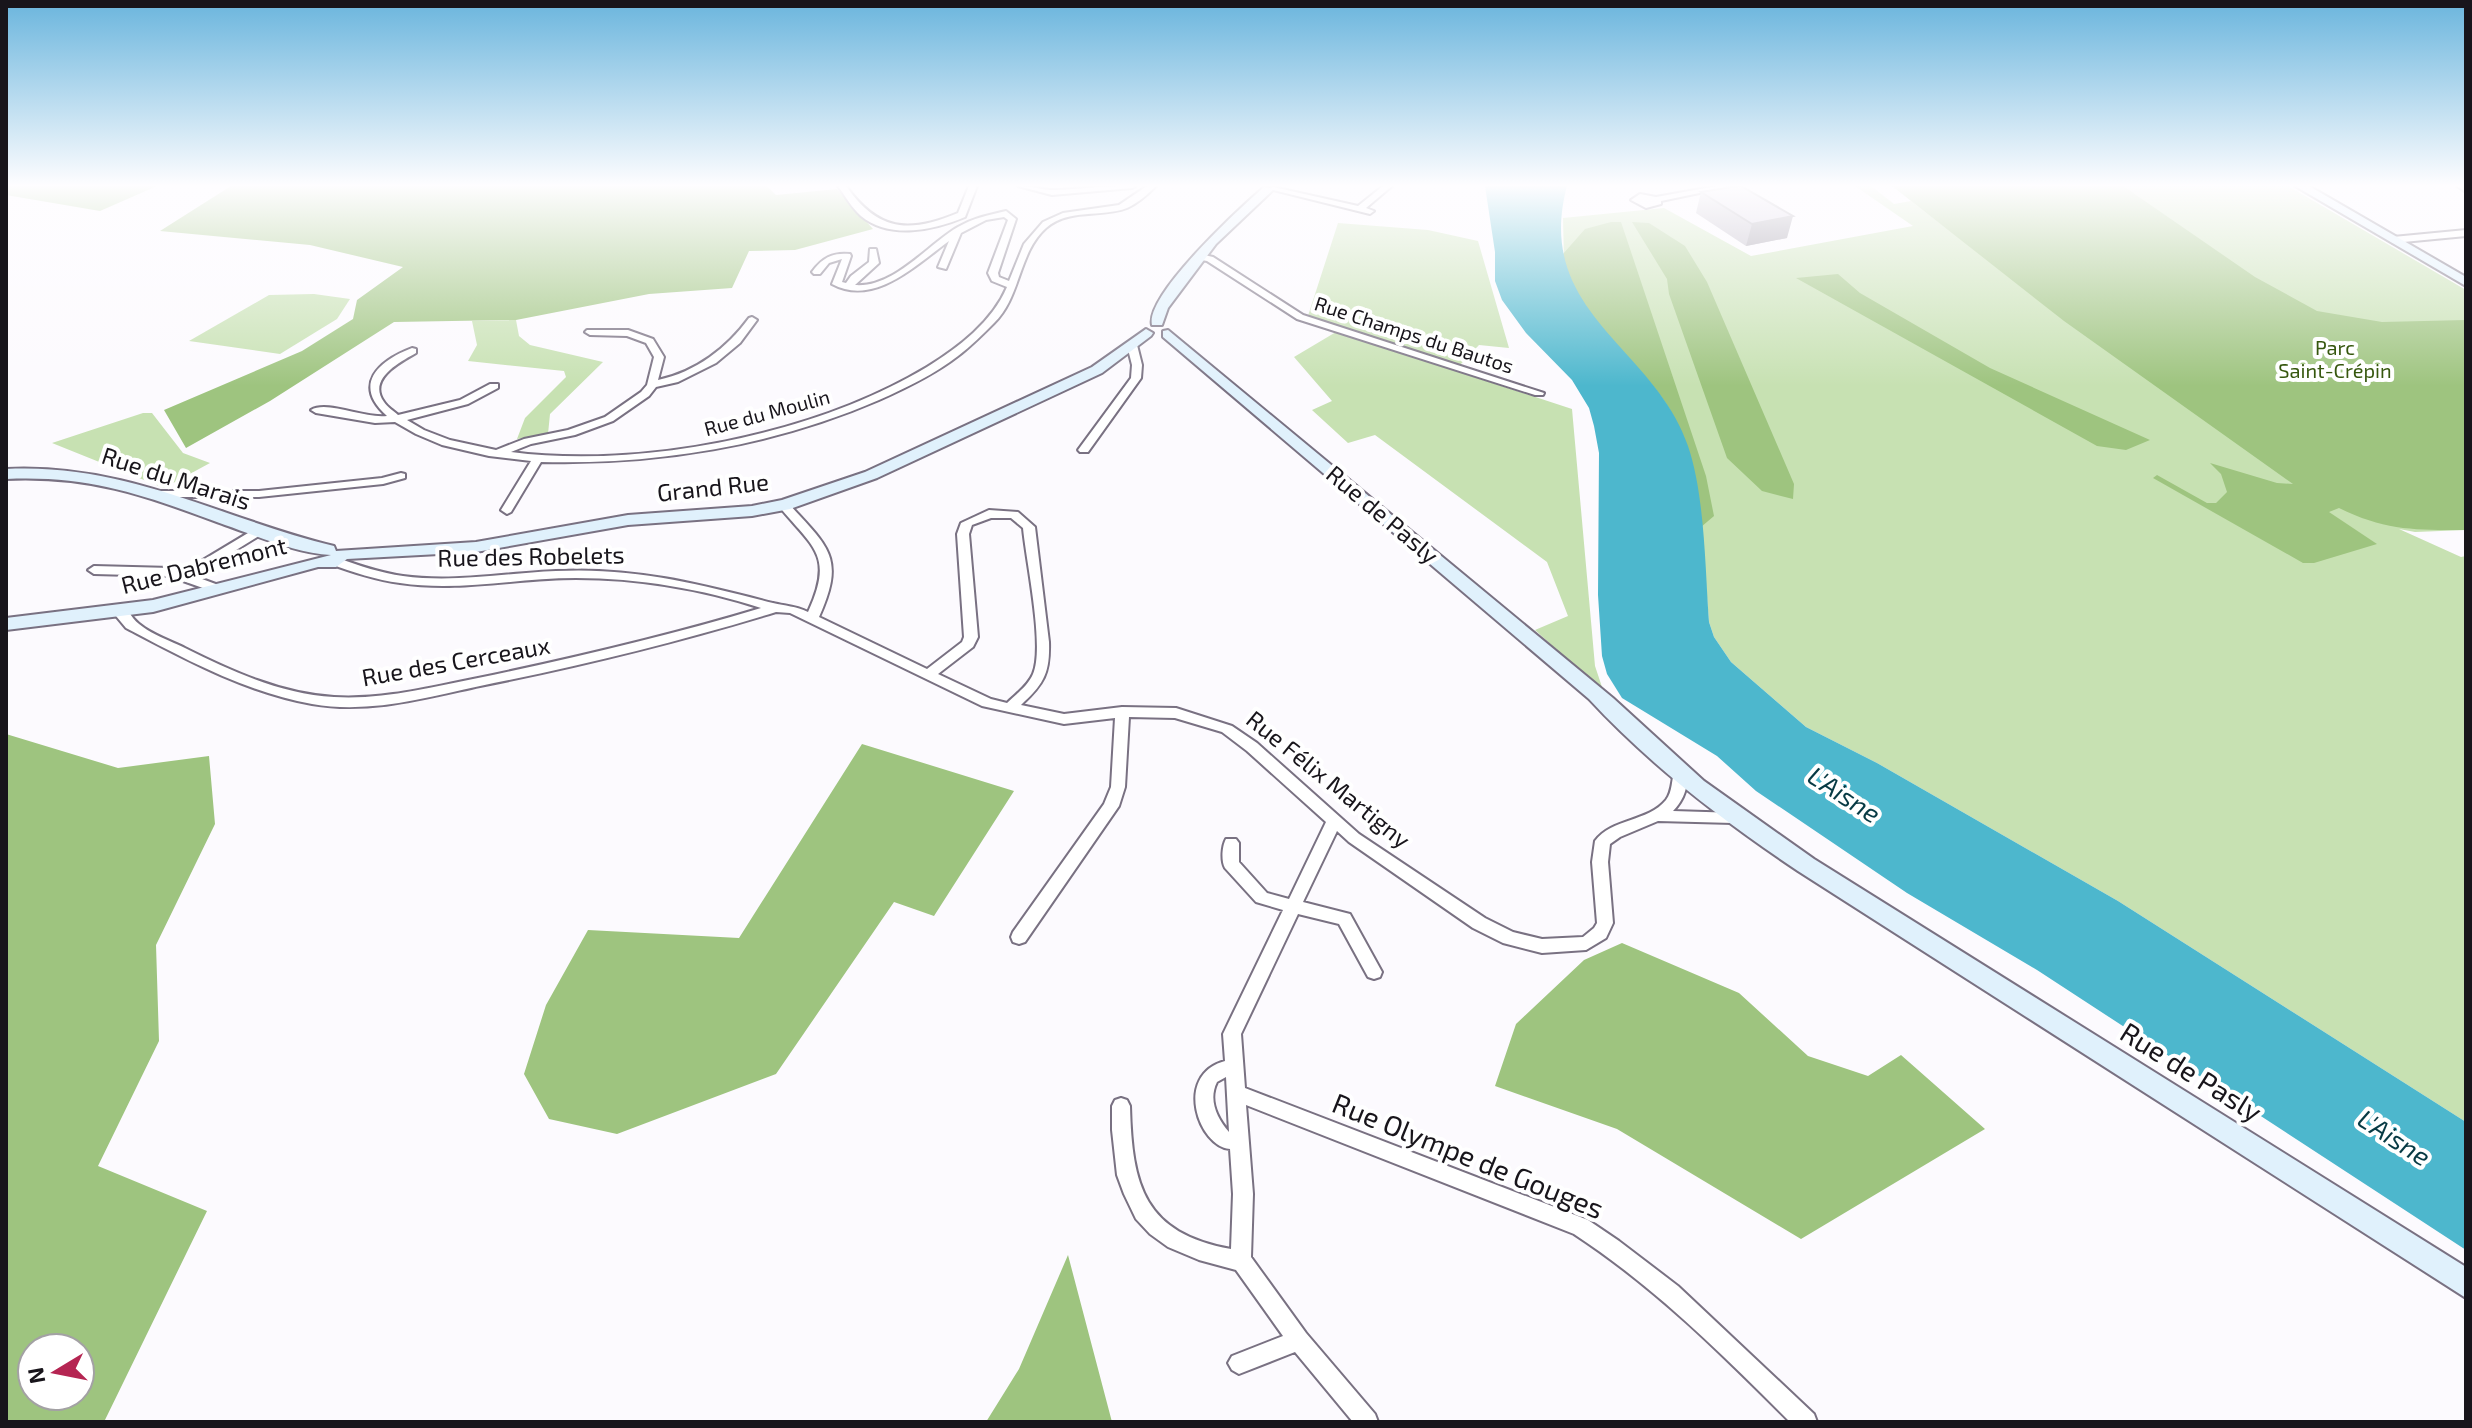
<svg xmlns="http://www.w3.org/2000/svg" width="2472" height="1428" font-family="'Exo 2',sans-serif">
<rect width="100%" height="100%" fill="#fcfafe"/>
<g fill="#c7e1b2">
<polygon points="1855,186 1871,186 1894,204 1911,201 1955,235 1894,186 2288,186 2466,290 2466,530 2415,532 2399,529 2461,557 2466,556 2466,1122 2118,901 1877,763 1806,727 1731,662 1714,637 1709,622 1700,511 1688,447 1564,262 1563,218 1664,208 1751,256 1913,226"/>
<polygon points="1338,223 1428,230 1478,241 1509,348 1479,345 1460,365 1307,319"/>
<polygon points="314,294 350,299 337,319 280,354 189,341 269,295"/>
<polygon points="516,320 519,336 530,345 603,362 550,414 548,434 517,439 525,418 566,377 564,371 468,361 477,345 472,321"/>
<polygon points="1336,332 1572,409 1595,666 1604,693 1535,630 1568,616 1547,562 1375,435 1348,443 1312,410 1332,401 1294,357"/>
<polygon points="143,413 152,413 183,453 210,463 164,488 52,443"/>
</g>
<g fill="#9ec47f" fill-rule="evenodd">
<polygon points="6,186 157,186 100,211 6,195"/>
<polygon points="231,186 767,186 776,195 837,189 873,229 795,250 749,251 732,288 649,294 516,320 394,322 270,401 186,448 164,410 302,351 353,319 357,300 403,267 310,245 160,231"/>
<path d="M1892,186H2123L2255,277L2317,311L2382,322L2466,320V530C2415,530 2386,531 2339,508L2329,512L2377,544L2314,563H2303L2153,478L2157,475L2207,503H2216L2227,492L2221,474L2210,463L2277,483L2293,484L2064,321Z"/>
<path d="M1611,222H1621L1706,476L1714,516L1701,527C1699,502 1688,448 1678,425C1651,363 1574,324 1563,254L1585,229Z"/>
<polygon points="1632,222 1649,223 1685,246 1707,282 1794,484 1793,499 1762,491 1727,458 1669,294 1667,279"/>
<polygon points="1838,274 1860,293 1990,368 2150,440 2126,450 2097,446 1796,278"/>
<path d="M6,734L118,768L209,756L215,824L156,945L159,1041L98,1166L207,1211L104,1422H6ZM32,1348H80V1396H32Z"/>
<polygon points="862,744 1014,791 934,916 894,902 776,1074 617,1134 549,1119 524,1074 546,1005 588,930 739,938"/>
<polygon points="1622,943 1739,993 1808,1056 1868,1076 1901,1055 1985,1129 1801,1239 1617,1129 1495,1086 1516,1024 1584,960"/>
<polygon points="1068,1255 1112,1422 986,1422 1019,1369"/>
</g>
<path fill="#4db7cd" d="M1485,186H1567C1533,313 1654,346 1688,446C1705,496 1705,568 1709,622L1714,637L1731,662L1806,727L1877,763L2118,901L2466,1122V1250L2037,970L1907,893L1756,791L1717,756L1622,698L1607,674L1602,656L1598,595L1599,453L1594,426L1589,408L1572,380L1526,333L1502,300L1495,281V252Z"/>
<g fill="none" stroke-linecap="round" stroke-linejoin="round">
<defs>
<g id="street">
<path d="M838,186H846C878,231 908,234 958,213L969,186H977L965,217C934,230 890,240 861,216C852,208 845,196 838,186Z"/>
<path d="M1018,186C1031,185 1044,191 1057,190C1083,189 1110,185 1136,186L1132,188L1052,195Z"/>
<path d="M1147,186H1156C1148,194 1138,203 1127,208C1101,218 1069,208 1046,228C1018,253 1021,297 994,323C983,334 971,346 958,356C935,374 906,388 879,400C773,446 656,465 541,462L511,512L507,514L501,510L531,461L489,456L442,445L416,434L395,422L375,423L316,413L311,410C327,400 365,419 387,416C352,385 378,361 412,348L416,349V353C400,362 367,379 384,402C387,407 394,411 398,415L460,400L490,384H498V388L468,404L407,420L424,430L450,440L496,450L524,439L568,430L605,417L641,392L647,385L654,357L646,343L627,336L590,335L585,332L587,330H628L653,339L664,357L658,380C696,372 727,348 749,318L752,317L757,320L740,343L716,363L678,382L656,387L649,396L613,421L575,435L531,444L511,452C641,469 814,435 927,367C959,347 992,322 1007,287L992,281L988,273L1008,220L1004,217L986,220L961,233L946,269L938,267L949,241C916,265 874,307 832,284L842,259L829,263L820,274H814L812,272C822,258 833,252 850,254L851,256L842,282L846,283L851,276L869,262L870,249H876L879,263L855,285C894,288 927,245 958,227C973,218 989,215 1006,211L1016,219L998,273L999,277L1009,281L1024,244L1043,222L1063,213L1119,205Z"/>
<polygon points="1383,186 1392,186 1366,208 1374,211 1370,214 1269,189 1273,187 1358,206"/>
<polygon points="1717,186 1733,186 1661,201 1661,204 1646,208 1631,200 1640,194 1656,197"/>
<polygon points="2457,186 2466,186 2466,192"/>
<polygon points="2466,230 2466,236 2393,243 2389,240 2393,237"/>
<polygon points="1200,254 1213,257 1303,315 1544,393 1543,395 1535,395 1297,319 1207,261 1197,259 1197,255"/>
<polygon points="1132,342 1137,345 1142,365 1141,378 1088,452 1080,452 1078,450 1131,378 1132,365 1127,345"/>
<polygon points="401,473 405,474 405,478 383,484 259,497 159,497 153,494 159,491 259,491 382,478"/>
<path d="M784,501L788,503C828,547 846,557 819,617L927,669L962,642L964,637L957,534L961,523L989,510L1018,512L1035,527L1049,642C1050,673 1044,684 1021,705L1064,714L1122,707L1176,708L1232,726L1257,743L1359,834L1485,918L1513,932L1542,939L1583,937L1594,928L1597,923L1592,862L1595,841C1612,818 1648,822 1666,800C1673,791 1671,780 1675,770H1685C1690,784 1684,800 1673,811L1738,813L1741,817L1738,821L1733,823L1658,821L1620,837L1610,844L1608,862L1613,923L1606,938L1586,950L1542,953L1503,943L1473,928L1349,842L1337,831L1303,902L1350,914L1382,972L1380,977L1374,979L1368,977L1339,924L1298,914L1241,1034L1245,1088L1588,1220L1619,1241L1678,1286L1814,1414L1817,1422H1790C1722,1354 1655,1287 1574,1234L1246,1105L1253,1194L1251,1257L1306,1333L1375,1414L1378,1422H1353L1295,1352L1239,1374L1232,1370L1228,1363L1232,1356L1283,1336L1236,1270L1199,1260L1168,1247L1150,1234L1136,1219L1124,1194L1117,1175L1112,1130V1106L1115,1100L1121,1098L1127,1100L1130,1106C1132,1186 1144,1233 1231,1249L1233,1194L1230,1149C1199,1147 1173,1075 1225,1061L1223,1034L1283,910L1256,902L1225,868C1221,861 1222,846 1226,839H1236L1239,843V862L1267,893L1289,899L1326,822L1247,751L1222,732L1175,718L1129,717L1125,787L1119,806L1025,942L1019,944L1013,942L1011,937L1013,932L1104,804L1111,787L1115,718L1064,724L982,706L790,613L776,612C678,642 580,666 480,686C425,698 369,714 312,704C245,692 185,659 126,628L116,616L118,608H128C132,628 167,639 185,648C231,671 281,694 334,697C383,700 431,687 478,678C574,658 668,636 761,608C702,589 639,578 576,578C517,578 459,592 400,583C376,580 353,572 330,564L328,561L330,558H338C360,566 381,573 403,576C454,583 505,573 556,571C633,567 699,584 773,603C785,606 796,606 808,612C835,554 812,547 778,505ZM991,518H1011L1023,528C1026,561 1045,647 1033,674C1028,686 1016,694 1007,703L991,699L938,674L973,647L978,637L969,534L972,525ZM1226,1077L1229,1132C1217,1118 1208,1100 1217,1082Z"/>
<polygon points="258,527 264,531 262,534 194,576 221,586 223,589 217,593 169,576 94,574 88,570 94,566 171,568 183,572"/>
</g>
<g id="secondary">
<polygon points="2295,186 2309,186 2466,277 2466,286"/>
<path d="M1264,187L1274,189L1216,244L1168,308L1162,325H1152C1145,295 1240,208 1264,187Z"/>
<path d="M1146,329L1153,333L1151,336L1102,373L877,478L790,509L752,516L628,525L476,552L347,559L336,567H318L153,612L6,630V618L153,600L331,555C296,553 257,536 225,525C146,496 92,475 6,479V469C129,463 219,518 334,546L336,551L476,542L628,515L752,506L782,500L865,472L1092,367Z"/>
<path d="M1168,330L1613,698L1704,781L1814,859L2466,1267V1298L1798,871C1723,821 1650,765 1589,699L1163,337V331Z"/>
</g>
</defs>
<use href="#street" stroke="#797182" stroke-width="4"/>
<use href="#secondary" stroke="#797182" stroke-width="4"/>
<use href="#street" fill="#fff" fill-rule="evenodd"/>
<use href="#secondary" fill="#e0f1fc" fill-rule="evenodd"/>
</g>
<polygon fill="#b4aebd" points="1701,192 1787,238 1746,246 1696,213"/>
<polygon fill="#928d9a" points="1793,216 1787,238 1746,246 1752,224"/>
<polygon fill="#d1cadc" stroke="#928d9a" stroke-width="2" points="1738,186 1741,186 1793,216 1752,224 1701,192"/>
<linearGradient id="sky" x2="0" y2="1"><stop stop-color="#6ab5dd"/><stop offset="0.48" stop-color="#fefdff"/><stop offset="1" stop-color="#fefdff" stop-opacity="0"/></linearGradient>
<rect width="2472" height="386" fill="url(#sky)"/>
<g text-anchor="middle" stroke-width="8" stroke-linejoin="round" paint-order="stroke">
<g font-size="20" fill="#18151b" stroke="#fff">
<text transform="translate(1414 335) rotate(18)" y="7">Rue Champs du Bautos</text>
<text transform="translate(767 413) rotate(-15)" y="7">Rue du Moulin</text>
</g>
<g font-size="20" fill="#36570e" stroke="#fff">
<text x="2335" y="355">Parc<tspan x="2335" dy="23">Saint-Crépin</tspan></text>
</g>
<g font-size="24" fill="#18151b" stroke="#fff">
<text transform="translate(176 479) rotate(18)" y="8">Rue du Marais</text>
<text transform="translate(713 488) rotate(-6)" y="8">Grand Rue</text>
<text transform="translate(1382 515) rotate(40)" y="8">Rue de Pasly</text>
<text transform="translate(531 557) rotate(-1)" y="8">Rue des Robelets</text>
<text transform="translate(204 566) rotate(-14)" y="8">Rue Dabremont</text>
<text transform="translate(456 662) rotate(-10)" y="8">Rue des Cerceaux</text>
<text transform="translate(1328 780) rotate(39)" y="8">Rue Félix Martigny</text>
</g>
<g font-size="26" font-style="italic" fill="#073a44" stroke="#fff">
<text transform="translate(1844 795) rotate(33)" y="9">L'Aisne</text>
<text transform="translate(2394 1138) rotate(33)" y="9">L'Aisne</text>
</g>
<g font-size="28" fill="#18151b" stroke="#fff">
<text transform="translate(2191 1072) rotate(32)" y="10">Rue de Pasly</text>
<text transform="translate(1468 1156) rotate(22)" y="10">Rue Olympe de Gouges</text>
</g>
</g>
<rect width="2472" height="1428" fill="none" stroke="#18151b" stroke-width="16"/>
<g transform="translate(56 1372) rotate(260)"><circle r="38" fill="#ffffff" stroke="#a3a1a4" stroke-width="2"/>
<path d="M0-6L14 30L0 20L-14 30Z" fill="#b52552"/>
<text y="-12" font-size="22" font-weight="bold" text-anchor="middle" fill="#18151b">N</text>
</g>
</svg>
